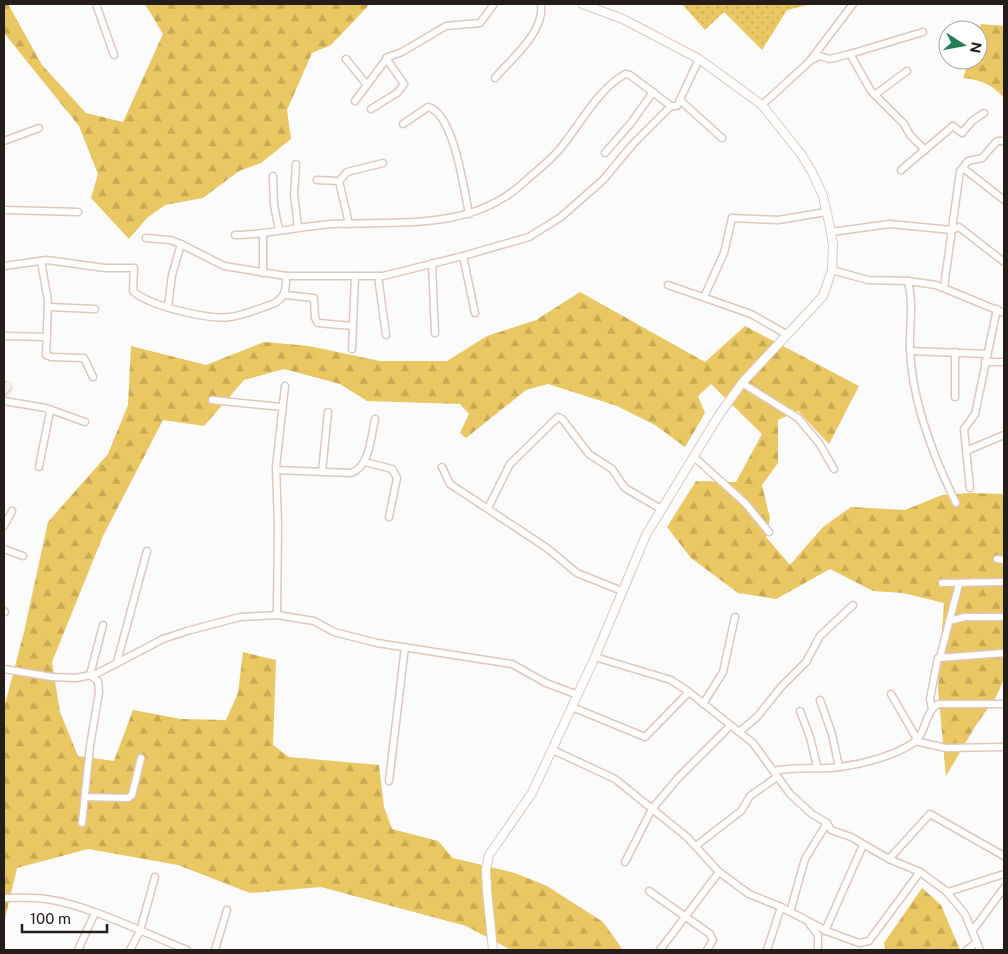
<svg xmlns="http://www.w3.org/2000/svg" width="1008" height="954" font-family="'Public Sans',sans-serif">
<defs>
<pattern id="industrial-furrows" width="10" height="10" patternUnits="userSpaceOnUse" patternTransform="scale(1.25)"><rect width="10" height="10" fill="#fcefe9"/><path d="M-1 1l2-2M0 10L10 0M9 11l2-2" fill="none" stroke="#d8ccc7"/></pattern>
<pattern id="grass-dots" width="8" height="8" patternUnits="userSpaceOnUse" patternTransform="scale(1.25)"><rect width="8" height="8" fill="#e9c762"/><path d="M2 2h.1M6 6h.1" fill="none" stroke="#c8aa54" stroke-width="1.8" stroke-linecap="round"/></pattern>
<pattern id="forest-firs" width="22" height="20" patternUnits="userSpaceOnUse" patternTransform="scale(1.25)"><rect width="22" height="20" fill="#e9c762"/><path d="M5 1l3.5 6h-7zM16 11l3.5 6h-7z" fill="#c8aa54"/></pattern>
</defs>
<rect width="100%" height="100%" fill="#fbfbfb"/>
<polygon fill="url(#industrial-furrows)" points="4,380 14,383 10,398 4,397"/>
<polygon fill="url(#grass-dots)" points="682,4 811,4 787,10 762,50 724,12 705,30"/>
<g fill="url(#forest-firs)">
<polygon points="4,4 8,4 42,65 86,113 123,122 163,34 145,4 370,4 331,45 312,53 287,110 291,139 261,163 239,171 203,198 165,205 147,218 129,239 91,198 98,174 79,126 4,33"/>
<path d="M981,24L1004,26V98C992,84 981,80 963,78L969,60H978V33Z"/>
<polygon points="580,292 705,362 745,326 859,386 829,444 798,411 778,420 778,463 762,485 770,518 766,537 790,565 823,527 851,507 905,510 942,495 970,493 1004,494 1004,679 996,697 976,725 946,776 938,689 944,603 903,593 873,591 830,569 776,599 738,593 691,558 667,527 696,481 736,482 762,434 711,384 698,396 705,413 685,447 655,425 617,406 548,384 526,390 466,438 460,433 469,414 460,404 367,401 340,384 284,369 244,380 204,426 163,420 103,536 52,662 60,712 78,756 114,761 133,710 181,719 226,720 238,693 243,652 276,660 273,745 289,757 379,765 384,807 392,829 438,841 453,858 515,873 547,886 603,922 623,950 511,950 466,926 321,887 250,893 178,865 88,849 17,868 4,923 4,708 24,632 48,522 108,454 128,405 131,346 206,365 264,342 309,346 380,361 447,361 487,336 536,320"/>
<polygon points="922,888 941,905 960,950 885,950 884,943"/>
</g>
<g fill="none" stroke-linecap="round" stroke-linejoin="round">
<defs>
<g id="minor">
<polyline points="96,4 114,55"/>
<polyline points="850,54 871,91 904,124 910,135 925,150"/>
<polyline points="346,59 367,85"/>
<polyline points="812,60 819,56 830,59 850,54 923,32"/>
<path d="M495,78C512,58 545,32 541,4"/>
<polyline points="876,94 907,71"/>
<polyline points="355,101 388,57 402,52 446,26 480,23 494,4"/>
<polyline points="681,101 722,138"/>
<polyline points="762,105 809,62 853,4"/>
<polyline points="371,109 397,93 404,84 386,58"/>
<path d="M403,124L428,107C454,113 464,190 469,214"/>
<polyline points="4,141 39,128"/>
<polyline points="605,153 631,123 653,92"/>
<polyline points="296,164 294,194 298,227"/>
<polyline points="963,168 1004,200"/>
<polyline points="901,170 953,126 962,133 972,121 984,113"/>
<polyline points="273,176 274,205 279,230"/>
<polyline points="317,180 339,181 349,224"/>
<polyline points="339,181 347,172 383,163"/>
<polyline points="4,210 78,212"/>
<polyline points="831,232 890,224 952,230 959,227 1004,262"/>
<path d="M235,235C268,235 300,226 333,224C397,221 470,231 522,184C535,172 552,160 563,145C582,121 598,90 625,74L630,75L671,106"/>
<polyline points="146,238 170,240 181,244 224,266 286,276 383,276 463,256 529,237 561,217 603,180 633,144 671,106 677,106 699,59"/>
<polyline points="463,256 475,313"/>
<polyline points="41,261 48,301 46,355 51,357 84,358 93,377"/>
<polyline points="432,263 435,333"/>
<path d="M4,266L47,260L105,268H134L133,291C149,306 209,320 230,317C245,315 261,308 275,303C286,296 286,289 286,276"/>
<polyline points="832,270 868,280 908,281 936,285 1004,313"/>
<polyline points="263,273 263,235"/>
<polyline points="378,276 386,335"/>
<path d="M908,281C914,304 909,326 910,350C912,401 934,458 956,503"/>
<polyline points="668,285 751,314 786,334"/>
<polyline points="944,287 960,171 968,161 982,158 997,141 1004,141"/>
<polyline points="285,295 314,298 315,318 318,323 353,326"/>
<polyline points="704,297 724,253 732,218 778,220 826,212"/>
<polyline points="168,306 172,275 181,244"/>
<polyline points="48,307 95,309"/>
<polyline points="4,336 47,337"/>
<polyline points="352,349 355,276"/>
<polyline points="910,351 986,354"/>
<polyline points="955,352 955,397"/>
<polyline points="985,362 1004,362"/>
<polyline points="742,383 798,418 819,443 834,469"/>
<polyline points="212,400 282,407"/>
<polyline points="4,401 46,408 50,411 39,467"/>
<polyline points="49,409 85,422"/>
<polyline points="966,451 1004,435"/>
<polyline points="694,457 745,503 769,532"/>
<polyline points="365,462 392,469 397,478 389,517"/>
<polyline points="442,467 450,484 547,548 577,573 622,591"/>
<path d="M276,470L351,473C370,467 371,436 375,419"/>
<polyline points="322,472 328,412"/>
<polyline points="970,488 964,429 975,414 997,309"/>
<polyline points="488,508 510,464 558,417 562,419 589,454 612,469 625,488 661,509"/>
<polyline points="4,526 12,511"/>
<polyline points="4,549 23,556"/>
<polyline points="997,559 1004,560"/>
<polyline points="942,583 1004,582"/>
<polyline points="4,611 5,612"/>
<polyline points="277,615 278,524 276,467 285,386"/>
<polyline points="949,621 965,617 1004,617"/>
<polyline points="595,657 671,680 689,692 753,743 790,794 812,814 827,823 831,830 851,837 889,859 920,872 946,891 965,914 980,950"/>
<polyline points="940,657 959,584"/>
<polyline points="117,662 147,551"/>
<polyline points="4,669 52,677 76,678 96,674 163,639 187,631 240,617 277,615 314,621 334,632 377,643 512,664 546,683 578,695"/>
<polyline points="891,694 917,739"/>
<polyline points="820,700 832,734 839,767"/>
<polyline points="703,704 723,672 735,617"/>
<polyline points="572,707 645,737 689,692"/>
<polyline points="932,709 930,699 938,658 1004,653"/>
<polyline points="800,711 810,737 817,766"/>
<polyline points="739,732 757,717 781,687 806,662 820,636 853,605"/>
<polyline points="915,741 946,748 1004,747"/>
<polyline points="553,750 615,779 687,837 719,872 749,894 781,907 829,932 859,943 869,941 920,872"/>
<path d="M774,771C797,766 817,770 840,767C863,764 894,756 913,743C927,733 924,713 938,704H1004"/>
<polyline points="389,781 405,647"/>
<polyline points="85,797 128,798 132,795 141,758"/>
<polyline points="82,823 90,746 99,692 98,681 90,675 103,625"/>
<polyline points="697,845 741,811 750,796 777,777"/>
<polyline points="889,859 930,814 1004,856"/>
<polyline points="625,862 652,809 678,778 730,726"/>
<polyline points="649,891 710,934 713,940 707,950"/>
<polyline points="948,892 1004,874"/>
<path d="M4,898C18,898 32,897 46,899C89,905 146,934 187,950"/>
<polyline points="790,912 805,859 827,823"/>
<polyline points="810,925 818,935 818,950"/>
<polyline points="973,930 1004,888"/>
<polyline points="825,931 863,845"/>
<polyline points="78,950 95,913"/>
<polyline points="130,950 140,931 155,877"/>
<polyline points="215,950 227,910"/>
<polyline points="660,950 719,872"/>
<polyline points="767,950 781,907"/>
<polyline points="967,950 977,942"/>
</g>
<polyline id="tertiary" points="493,950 487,891 486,869 489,855 532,793 595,657 646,535 719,415 742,383 823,296 832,270 833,245 830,227 823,196 812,172 801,154 762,105 699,59 623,19 582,4"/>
</defs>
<use href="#minor" stroke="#dfc7bd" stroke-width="9"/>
<use href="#tertiary" stroke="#dfc7bd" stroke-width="10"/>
<use href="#minor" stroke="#fff" stroke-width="6"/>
<use href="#tertiary" stroke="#fff" stroke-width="8"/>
</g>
<rect width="1008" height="954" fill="none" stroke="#251d19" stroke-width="10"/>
<g transform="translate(963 45) rotate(101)"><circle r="24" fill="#ffffff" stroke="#a8a5a3"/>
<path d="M0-4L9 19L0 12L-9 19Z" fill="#227e54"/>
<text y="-8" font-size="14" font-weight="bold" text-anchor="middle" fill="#251d19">N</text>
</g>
<path d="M22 924v8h85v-8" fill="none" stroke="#251d19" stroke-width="2.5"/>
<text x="30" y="924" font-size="15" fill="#251d19" stroke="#ffffff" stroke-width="4" paint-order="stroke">100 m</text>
</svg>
